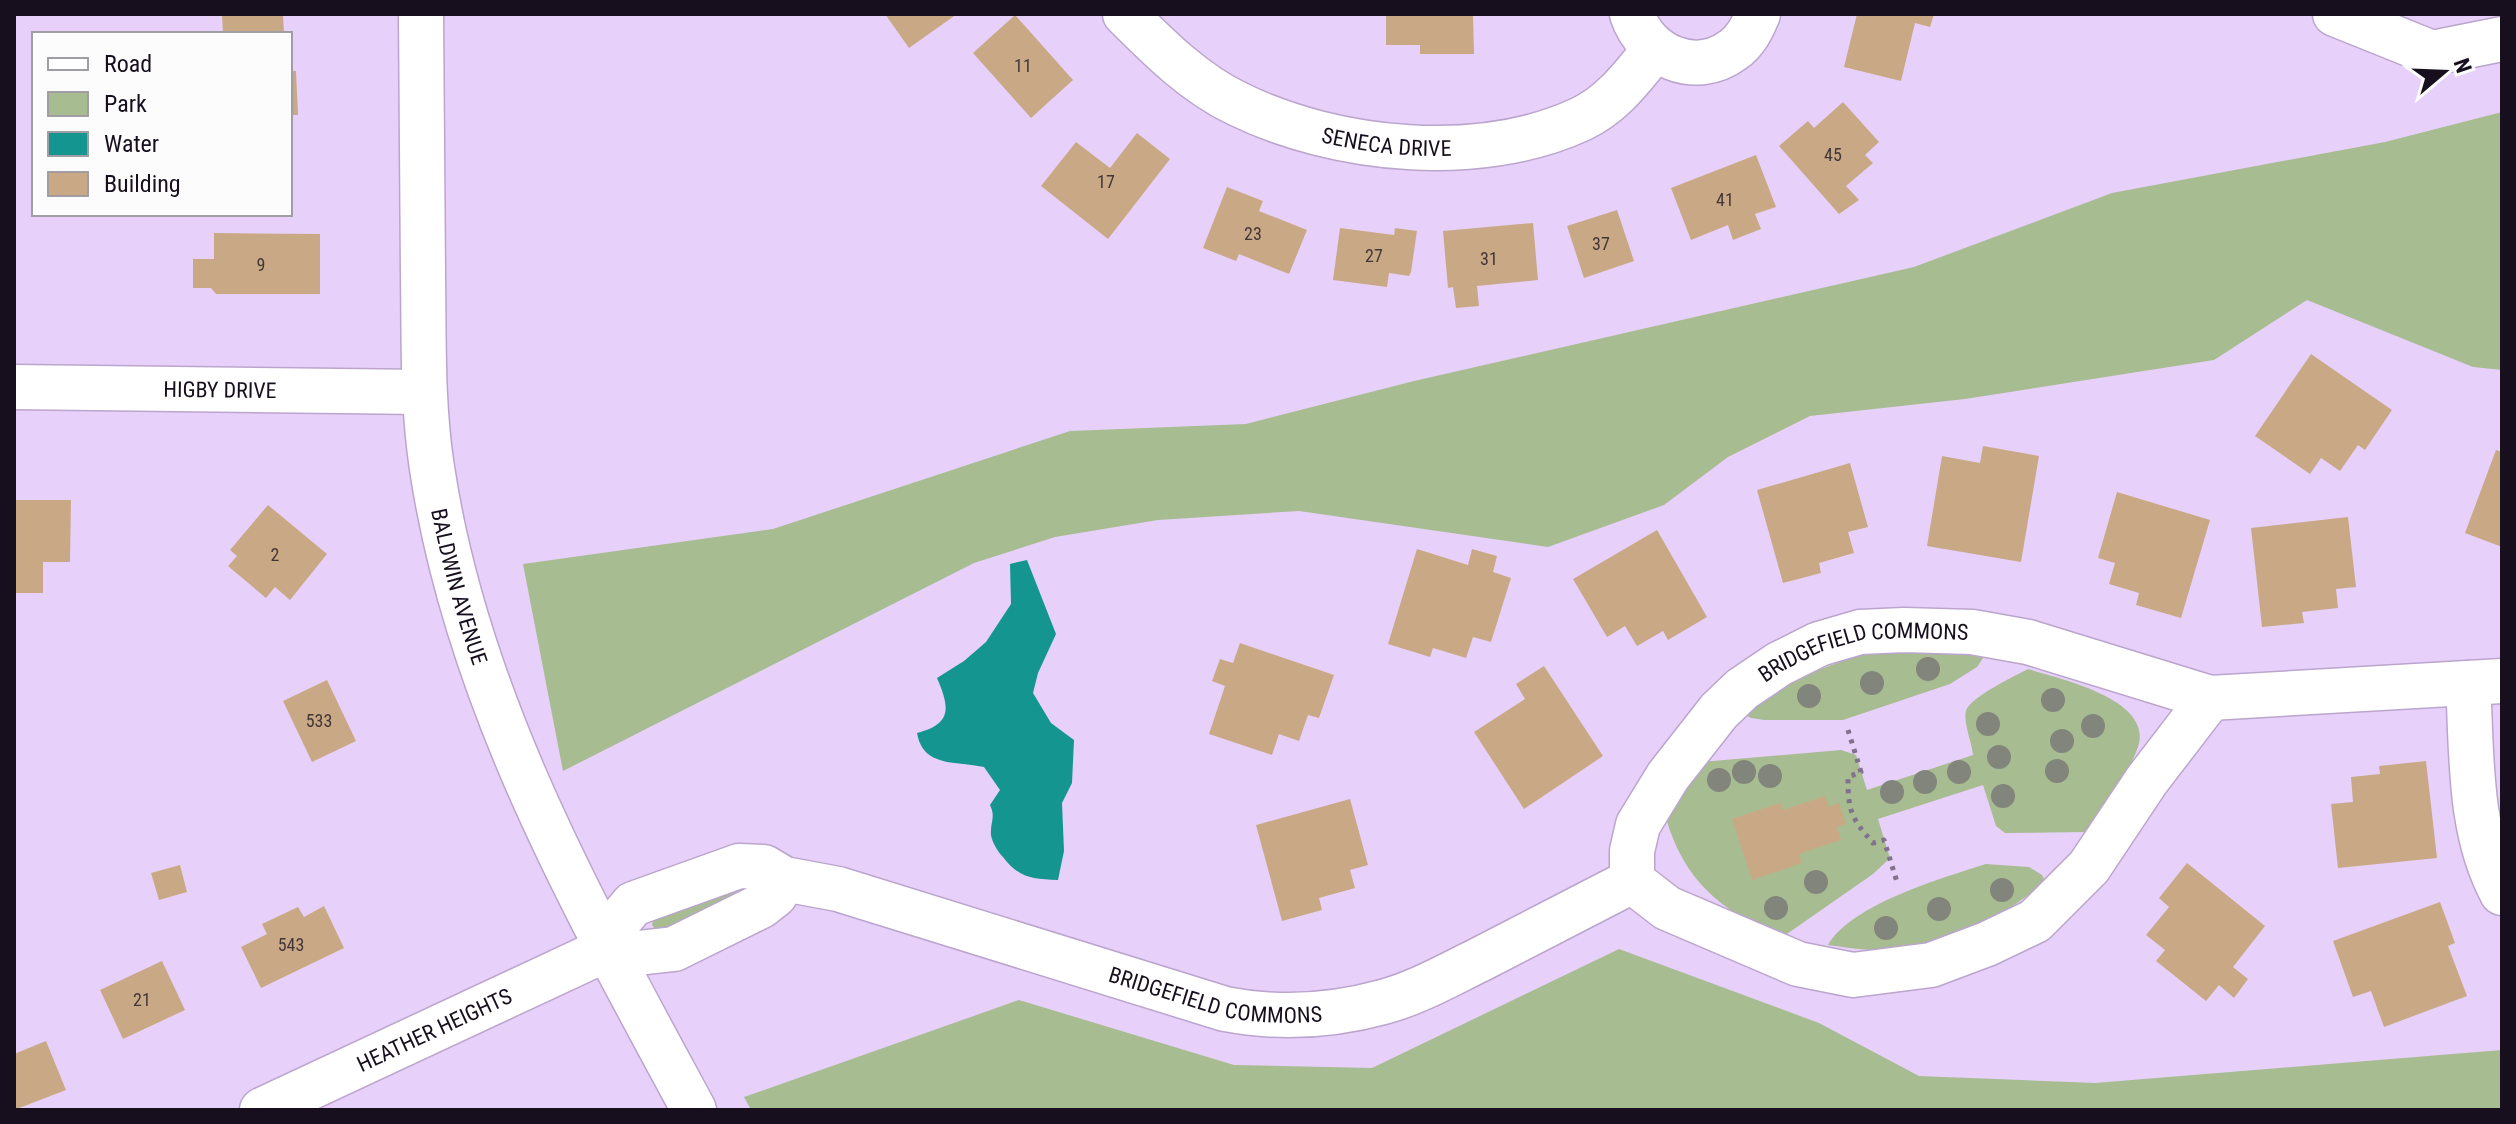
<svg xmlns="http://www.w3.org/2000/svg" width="2516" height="1124" font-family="'Roboto Condensed',sans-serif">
<rect width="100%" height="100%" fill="#e7d1fa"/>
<g fill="#a7bc91">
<polygon points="2502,112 2502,370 2473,367 2307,300 2214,360 1965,399 1810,416 1728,457 1664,505 1548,547 1299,511 1158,520 1055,537 974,563 563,771 523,564 773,529 1070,431 1246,424 1414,381 1914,267 2112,193 2385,142"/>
<polygon points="1910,645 1977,655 1983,658 1977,667 1950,684 1843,720 1764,720 1751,718 1743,713 1795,679 1855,656"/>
<path d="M2028,669C2060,679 2154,699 2138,747C2127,778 2104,805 2087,832L2005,833L1996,826L1983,785L1878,819L1890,858L1873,874L1784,936C1723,914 1684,881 1666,818L1701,762L1841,750L1856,755L1867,790L1973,755C1972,742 1963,723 1966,711C1970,697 2015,676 2028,669Z"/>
<path d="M1986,864L2029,867L2042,875L2045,881C2001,921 1941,946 1883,950C1865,951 1845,947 1828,945C1852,904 1942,878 1986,864Z"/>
<polygon points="748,888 750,891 664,930 656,930 652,925 653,920 727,891"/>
<polygon points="1619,949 1819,1023 1919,1076 2095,1083 2502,1050 2502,1110 751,1110 744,1097 1019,1000 1234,1065 1372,1068"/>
</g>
<path fill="#14958f" d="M1027,560L1056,634L1038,673L1033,693L1051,723L1074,740L1072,783L1062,803L1064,851L1058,880C1032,879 1019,878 1003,857C998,852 992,842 991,835C990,823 996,817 990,805L1000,790L984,767C957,761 923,768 917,733C952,724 950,708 937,678L964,661L986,642L1011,604L1010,564Z"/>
<g fill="#c9a985">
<polygon points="222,14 283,14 284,34 223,34"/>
<polygon points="885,14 957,14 909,48"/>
<polygon points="1386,14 1473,14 1474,54 1420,54 1420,45 1386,45"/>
<polygon points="1857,14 1934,14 1930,27 1915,23 1901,81 1844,67"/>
<polygon points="1015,15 1073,80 1031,118 973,53"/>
<polygon points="290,71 296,71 298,115 290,115"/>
<polygon points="1843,102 1879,142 1865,155 1873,163 1846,186 1859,200 1839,214 1779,146 1808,121 1814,128"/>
<polygon points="1137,133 1170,159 1108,239 1041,186 1076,142 1110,168"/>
<polygon points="1756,155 1776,207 1755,214 1761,229 1733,240 1728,225 1691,240 1671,188"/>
<polygon points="1227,187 1263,201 1259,211 1307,230 1289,274 1239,254 1236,261 1203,248"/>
<polygon points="1617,210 1634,261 1584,278 1567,226"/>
<polygon points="1533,223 1538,280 1477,286 1479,306 1456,308 1453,287 1448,288 1443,231"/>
<polygon points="1340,228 1394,235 1395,228 1417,231 1411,272 1409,276 1389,273 1387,287 1333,280"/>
<polygon points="214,233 320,234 320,294 216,294 211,288 193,288 193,259 214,259"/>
<polygon points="2311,354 2392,410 2365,450 2358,445 2340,471 2321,458 2310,474 2255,436"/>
<polygon points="1983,446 2039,456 2021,562 1927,546 1942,456 1980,463"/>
<polygon points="2496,450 2502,452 2502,547 2465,533"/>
<polygon points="1850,463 1868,527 1848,532 1854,553 1819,563 1821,573 1783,583 1757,490"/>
<polygon points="2117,492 2210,520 2181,618 2136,605 2139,593 2109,584 2115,563 2098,558"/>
<polygon points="14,500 71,500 70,562 43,562 43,593 14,593"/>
<polygon points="268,505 327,554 290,600 275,587 266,598 228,566 237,556 230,550"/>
<polygon points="2348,517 2356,587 2336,589 2338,608 2302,612 2304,623 2262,627 2251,528"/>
<polygon points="1657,530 1707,617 1668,640 1663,631 1637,646 1625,626 1607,637 1573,579"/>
<polygon points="1417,549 1468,565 1472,549 1497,556 1493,572 1511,578 1491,642 1473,637 1466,658 1433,648 1430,657 1388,644"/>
<polygon points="1240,643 1334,675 1319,718 1308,715 1299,741 1279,734 1272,755 1209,734 1225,686 1212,681 1220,659 1233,663"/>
<polygon points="1544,666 1603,756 1524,809 1474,732 1525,699 1516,684"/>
<polygon points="327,680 356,741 312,762 283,701"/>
<polygon points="2426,761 2437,858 2338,868 2331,804 2353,802 2351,777 2380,774 2379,766"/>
<polygon points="1825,796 1829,807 1839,803 1846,824 1837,827 1841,840 1799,854 1802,863 1752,880 1732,819 1780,803 1783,810"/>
<polygon points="1350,799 1368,865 1350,870 1355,888 1319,898 1322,910 1282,921 1256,825"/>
<polygon points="2187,863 2265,926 2233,967 2248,979 2234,998 2219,985 2206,1001 2156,961 2165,950 2146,935 2169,907 2159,898"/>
<polygon points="180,865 187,892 159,900 151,873"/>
<polygon points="2440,902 2455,943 2448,946 2467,996 2384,1027 2371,991 2353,997 2333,941"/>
<polygon points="324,906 344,948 261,988 241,947 267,934 262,924 298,907 304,917"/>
<polygon points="162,961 185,1010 123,1039 100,990"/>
<polygon points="46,1041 66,1090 14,1110 14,1054"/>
</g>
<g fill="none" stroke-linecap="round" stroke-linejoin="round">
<defs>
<g id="minor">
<path id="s1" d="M421,14C422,101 423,188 423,275C424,339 422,404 432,468C467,701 584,906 694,1110"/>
<path id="s2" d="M1125,14C1158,47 1195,84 1238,104C1336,152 1480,166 1581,119C1613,104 1633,76 1655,49"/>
<path d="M1632,14C1646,56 1695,78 1733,50C1746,41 1752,28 1758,14"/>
<polyline points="2335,14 2432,53 2502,39"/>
<path id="s3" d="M14,387L424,392"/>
<path d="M2468,683C2472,753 2468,830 2502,893"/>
<path id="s4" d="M1632,881V851L1638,825L1668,776L1719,711L1742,689L1779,664L1819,644L1860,632L1904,630L1972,632L2028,642L2210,698L2502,681"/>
<polyline points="1632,881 1667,908 1798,964 1853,975 1931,965 1987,944 2035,921 2089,867 2147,780 2210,698"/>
<path id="s5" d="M607,949L618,922L633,904L739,866L764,867L784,879L838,889L1225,1009C1277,1019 1332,1016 1383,1002C1417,993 1448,975 1479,960C1530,934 1581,907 1632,881"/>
<polyline points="607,949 638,953 674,949 761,906 775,895 784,879"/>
<path id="s6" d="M262,1110L607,949"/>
</g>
</defs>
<use href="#minor" stroke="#bba5cd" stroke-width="47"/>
<path stroke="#81718d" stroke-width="5" stroke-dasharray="4 6" stroke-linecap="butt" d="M1848,730L1861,772L1848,777C1848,811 1851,818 1873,843L1884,840L1897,882"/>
<use href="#minor" stroke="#fff" stroke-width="44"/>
</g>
<g fill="#82857c">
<circle cx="1928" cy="669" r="12"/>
<circle cx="1872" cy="683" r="12"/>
<circle cx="1809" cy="696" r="12"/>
<circle cx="2053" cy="700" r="12"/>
<circle cx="1988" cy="724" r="12"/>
<circle cx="2093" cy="726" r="12"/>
<circle cx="2062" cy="741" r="12"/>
<circle cx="1999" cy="757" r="12"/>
<circle cx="2057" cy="771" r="12"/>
<circle cx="1744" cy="772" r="12"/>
<circle cx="1959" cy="772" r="12"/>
<circle cx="1770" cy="776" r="12"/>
<circle cx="1719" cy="780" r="12"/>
<circle cx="1925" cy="782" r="12"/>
<circle cx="1892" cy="792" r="12"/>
<circle cx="2003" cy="796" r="12"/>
<circle cx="1816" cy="882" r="12"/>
<circle cx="2002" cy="890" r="12"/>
<circle cx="1776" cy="908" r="12"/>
<circle cx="1939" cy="909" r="12"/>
<circle cx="1886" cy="928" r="12"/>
</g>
<g text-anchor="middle" stroke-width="7" stroke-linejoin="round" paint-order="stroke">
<g font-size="18" fill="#443637">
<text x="1023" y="72">11</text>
<text x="1833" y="161">45</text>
<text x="1106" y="188">17</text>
<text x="1725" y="206">41</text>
<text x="1253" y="240">23</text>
<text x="1601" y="250">37</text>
<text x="1374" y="262">27</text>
<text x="1489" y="265">31</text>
<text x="261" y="271">9</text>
<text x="275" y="561">2</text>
<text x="319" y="727">533</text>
<text x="291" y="951">543</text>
<text x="142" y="1006">21</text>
</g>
<g font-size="22" fill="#170f1d" stroke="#fcfcfc">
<text dy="8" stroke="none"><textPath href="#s2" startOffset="300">SENECA DRIVE</textPath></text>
<text dy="8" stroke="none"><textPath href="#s3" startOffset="206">HIGBY DRIVE</textPath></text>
<text dy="8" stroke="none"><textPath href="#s1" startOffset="576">BALDWIN AVENUE</textPath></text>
<text dy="8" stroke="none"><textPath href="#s4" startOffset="360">BRIDGEFIELD COMMONS</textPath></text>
<text dy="8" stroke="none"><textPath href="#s5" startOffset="662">BRIDGEFIELD COMMONS</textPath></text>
<text dy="8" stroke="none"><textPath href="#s6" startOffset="190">HEATHER HEIGHTS</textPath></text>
</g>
</g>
<rect width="2516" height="1124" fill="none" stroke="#170f1d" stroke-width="32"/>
<rect x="32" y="32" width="260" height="184" fill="#fcfcfc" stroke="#a09da3" stroke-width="2"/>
<rect x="48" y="58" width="40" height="12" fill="#ffffff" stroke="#a09da3" stroke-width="2"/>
<text x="104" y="72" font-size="24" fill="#170f1d">Road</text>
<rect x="48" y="92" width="40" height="24" fill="#a7bc91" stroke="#a09da3" stroke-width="2"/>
<text x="104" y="112" font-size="24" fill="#170f1d">Park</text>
<rect x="48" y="132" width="40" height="24" fill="#14958f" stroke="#a09da3" stroke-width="2"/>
<text x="104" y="152" font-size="24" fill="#170f1d">Water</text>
<rect x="48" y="172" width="40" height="24" fill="#c9a985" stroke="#a09da3" stroke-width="2"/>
<text x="104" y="192" font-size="24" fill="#170f1d">Building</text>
<g transform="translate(2444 72) rotate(71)" stroke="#fcfcfc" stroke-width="6" paint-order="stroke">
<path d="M0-6L14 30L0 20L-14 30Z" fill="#170f1d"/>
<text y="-12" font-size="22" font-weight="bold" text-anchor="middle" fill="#170f1d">N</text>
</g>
</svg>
